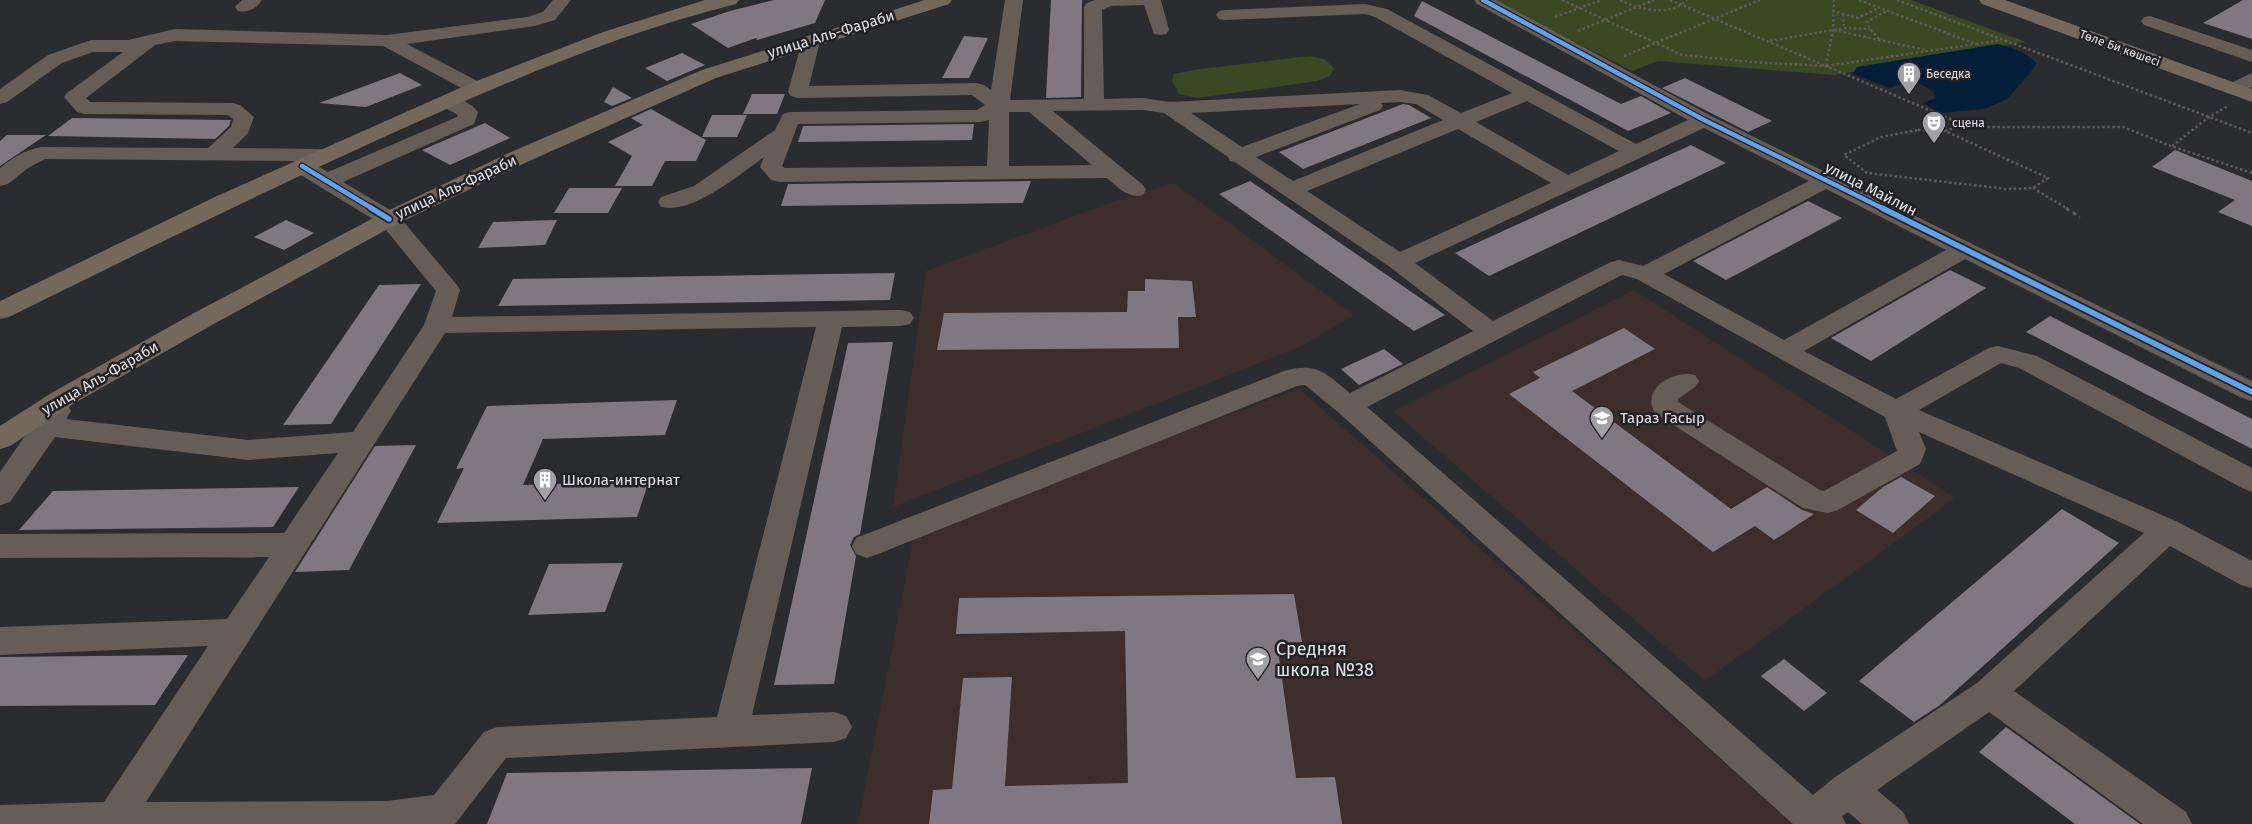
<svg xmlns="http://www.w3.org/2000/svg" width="2252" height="824" font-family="'Fira Sans',sans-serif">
<rect width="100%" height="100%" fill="#2b2c2f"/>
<g fill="#3e2d2d">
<polygon points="1174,183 1354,315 1300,347 893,507 926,271 1115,201"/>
<polygon points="1634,290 1955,498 1705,681 1387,406 1394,411"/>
<polygon points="1299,389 1794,824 858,824 914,535 988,503"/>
</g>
<g fill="#3a4824">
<polygon points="1492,0 1911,0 2026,42 1834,75 1658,61 1632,71"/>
<polygon points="1310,56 1324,59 1334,68 1330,76 1317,81 1197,98 1179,94 1172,81 1174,74 1193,70"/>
</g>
<path fill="#041d39" d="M1998,44C2013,48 2025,52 2037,63L2030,73L2007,99L1984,109L1941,113L1923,103L1936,98C1929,80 1904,81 1890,88L1853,74L1857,67Z"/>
<g fill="#807881">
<polygon points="774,0 825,0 815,23 757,40 756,38 728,48 691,24 730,11"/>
<polygon points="1051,0 1082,0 1081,97 1046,98"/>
<polygon points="2243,0 2252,0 2252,39 2203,23"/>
<polygon points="1422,1 1621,104 1641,96 1671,113 1628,131 1414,16"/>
<polygon points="964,36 988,38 969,78 942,78"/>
<polygon points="682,53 705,65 667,81 645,68"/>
<polygon points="400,73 422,85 366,107 319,103"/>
<polygon points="1685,78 1772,121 1748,132 1662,88"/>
<polygon points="613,87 632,98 612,106 604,102"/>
<polygon points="752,94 785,94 777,114 743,114"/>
<polygon points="1403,104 1409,105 1431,118 1303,169 1279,152"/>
<polygon points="651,109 706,140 696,161 665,161 652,186 615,186 632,156 608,142 643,125 631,118"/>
<polygon points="712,115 747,115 737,137 702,137"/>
<polygon points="72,118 231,120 229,126 215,139 48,136"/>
<polygon points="485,123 510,138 450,165 422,150"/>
<polygon points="974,124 972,140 798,142 803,126"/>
<polygon points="7,135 46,135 0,166 0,141"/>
<polygon points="1691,145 1726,163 1489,276 1455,253"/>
<polygon points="2175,150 2252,181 2252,226 2218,212 2235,200 2152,167"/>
<polygon points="1031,181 1023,203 781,206 788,184"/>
<polygon points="1250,181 1445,315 1414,331 1219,194"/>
<polygon points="569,188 622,188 608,213 554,213"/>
<polygon points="1808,201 1842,218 1726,280 1693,261"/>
<polygon points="286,220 314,233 284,250 254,237"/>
<polygon points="557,220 545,245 478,248 493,222"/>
<polygon points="1950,270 1986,288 1871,361 1831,338"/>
<polygon points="895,273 890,300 498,306 513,279"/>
<polygon points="1145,279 1192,281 1196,317 1178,317 1179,348 937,350 944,313 1127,312 1128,291 1145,291"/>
<polygon points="421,284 331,424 283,425 379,285"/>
<polygon points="2050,316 2252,419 2252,449 2026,332"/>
<polygon points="1624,328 1655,349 1572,391 1731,509 1767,487 1802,510 1814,514 1774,540 1755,526 1713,552 1509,394 1540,378 1533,372"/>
<polygon points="893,342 860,534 854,537 850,545 856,556 834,684 774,685 848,343"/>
<polygon points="1384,349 1403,364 1359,385 1341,369"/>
<polygon points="677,400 665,435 543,439 523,485 649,481 637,517 437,523 464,468 456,469 487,406"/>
<polygon points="416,445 349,570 295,572 375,446"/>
<polygon points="1901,477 1935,496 1893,533 1856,510 1883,487"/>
<polygon points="299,487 273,527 19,530 53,491"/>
<polygon points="2062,509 2119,543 1940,705 1914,722 1859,681"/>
<polygon points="623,563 605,612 528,615 549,564"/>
<polygon points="1294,594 1302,642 1277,643 1296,778 1335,777 1342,824 929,824 933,790 952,789 963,678 1012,677 1005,786 1128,783 1125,631 956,634 959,598"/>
<polygon points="188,655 155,705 0,706 0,657"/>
<polygon points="1784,659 1827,693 1804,711 1761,676"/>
<polygon points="2006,727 2140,824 2075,824 1979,752"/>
<polygon points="812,768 801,824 487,824 507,773"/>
</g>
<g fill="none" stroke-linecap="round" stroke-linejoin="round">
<g stroke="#615b58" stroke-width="2.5" stroke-dasharray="2.5 2.5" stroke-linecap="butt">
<polyline points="1562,0 1682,55 1751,62 1826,66 1964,125 1983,127 2123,127 2171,146 2252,173"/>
<path d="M1620,0C1640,10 1670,17 1687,0"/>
<polyline points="1670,0 1826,66 1976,44"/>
<polyline points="1859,0 1976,44 2001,40"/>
<polyline points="1897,0 2252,133"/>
<polyline points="1832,11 1858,18 1878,8"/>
<polyline points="1843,14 1844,26"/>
<polyline points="1555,17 1601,0"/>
<polyline points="1834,30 1848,28 1870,29"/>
<polyline points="1578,31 1654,0"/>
<polyline points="1879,39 1870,29 1867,22 1887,11"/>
<polyline points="1770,41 1833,30 1926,50"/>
<polyline points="1624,56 1760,0"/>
<polyline points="1826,66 1833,30 1834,0"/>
<polygon points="1918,130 1945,131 2048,178 2033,188 2007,189 1867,173 1844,155 1881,137"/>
<polyline points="1945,131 1963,125"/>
<polyline points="2172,146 2209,117 2228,106"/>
<polyline points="2033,188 2068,209"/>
</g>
<polyline stroke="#615b58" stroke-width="3" stroke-dasharray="4 4" stroke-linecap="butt" points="2066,208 2080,217"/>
<g fill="#675d57" fill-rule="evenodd">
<path d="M242,0H262C256,9 248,13 238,11L235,7Z"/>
<path d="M553,0H571L555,20L535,26L407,44L483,84L486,88L483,92L476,94L469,92L383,46L175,41L155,45L86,98L90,102L233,103L240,105L254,117L248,133L233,148L325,149L333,150L336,155L333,160L309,161L328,172L457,117L458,115L440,105L437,101L440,97C452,94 471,102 478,112L474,124L343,182L397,214L457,285L460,290L452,317L901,310L910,312L914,318L910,324L901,326L842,327L752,715L834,712L846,716L852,727L846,738L834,742L506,758L455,824H0V805L104,802L208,646L0,655V627L227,619L269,557L0,558V534L284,533L338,453L249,460L55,437L10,502L0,505V472L47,404L57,402L67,404L71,411L66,419L249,440L353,432L424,325L436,291L381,224L294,171L291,166L295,161L45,159L28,168L8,184L0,186V168C12,158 25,150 41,147L208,148L231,127L233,119L228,115L84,114L77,112L64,97L67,93L123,52H93L62,63L7,102L0,104V89L48,55L91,40H128L175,29L387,35L527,17L543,12ZM816,327L717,717L497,727L484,732L434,795L387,801L146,802L445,333Z"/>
<path d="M1005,0H1023L1010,100L1084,99V7L1087,3L1095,0H1161L1169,30L1166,34L1160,35L1154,34L1144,5L1111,6L1102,10L1104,99L1143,98L1170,102L1400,90L1428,95L1461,113L1512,93L1375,17L1365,14L1225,20L1219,19L1216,15L1219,11L1225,10L1365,4L1387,9L1636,144L1688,120L1477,4L1474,0H1496L1711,116L2252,381V401L2242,398L1965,259L1804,351L1896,399L1989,348L1998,346L2037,356L2252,468V492L2242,488L2019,368L2001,363L1919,410L2178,522L2252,561V588L2241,585L2170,546L2014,691L2186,812L2192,824H2143L1989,712L1877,790L1903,812L1909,824H1862L1848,812L1842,816L1846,824H1793L1338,412L1305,385L1297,386L878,554L867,558L856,554L852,546L856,538L1284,371C1317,362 1325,373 1350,393L1473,331L1390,267L1235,162L1230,161L1228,157L1164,113L1143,110L1053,111L1143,185L1146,190L1143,195C1127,199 1118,187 1107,178L779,182L771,180L760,167L764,157C740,174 692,215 661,207L658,202L661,197L694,186L775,130L783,114L790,112L977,110L985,105L972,95L798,98L791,96L788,92L802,41L804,37L811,35L818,37L820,41L809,86L977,83L984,85L991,90ZM1527,101L1619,151L1568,175L1476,122ZM1400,102L1416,104L1443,120L1293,181L1256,157L1380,110L1383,106L1381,103ZM1360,104L1242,147L1191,113ZM1009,112H1029L1092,165L1009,166ZM989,120L987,166L785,168L782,166L798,124L981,122ZM1704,128L1809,181L1643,266L1619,260L1611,262L1493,321L1415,263ZM1458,129L1551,183L1400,252L1307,191ZM1826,189L1946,250L1784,340L1664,274ZM1622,275L1637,279L1885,417L1897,451L1824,491L1820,490L1678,402V399L1695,387L1699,381L1695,375C1675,369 1640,388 1655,413L1803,508L1828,513L1838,510L1920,464L1926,449L1919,432L2144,533L1977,683L1835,777L1813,795L1367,407Z"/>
<polygon points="2150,16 2252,50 2252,62 2144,25 2141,21 2144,17"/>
<polygon points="2252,73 2252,87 2234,95 2227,93 2224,89 2227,85"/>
</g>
<g fill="#74675c" fill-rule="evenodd">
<path d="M705,0H739L736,4C615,34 500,85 386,136C259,194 134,255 9,317L0,319V301L217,196L469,84L603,32Z"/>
<polygon points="925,0 952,0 949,4 716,78 527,162 397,224 212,325 73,404 10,446 0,449 0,426 53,392 194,313 381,214 511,152 702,70"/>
<polygon points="1979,0 2005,0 2252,89 2252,102 1982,4"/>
</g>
<defs>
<g id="cycleway-far1">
<polyline points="1483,0 1704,120 1884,209"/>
<polyline points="302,166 373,209"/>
</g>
<g id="cycleway">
<polyline points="371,208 389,219"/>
<polyline points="1882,208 2252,392"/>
</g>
</defs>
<use href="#cycleway-far1" stroke="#212126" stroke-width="7"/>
<use href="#cycleway" stroke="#212126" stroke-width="9"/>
<use href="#cycleway-far1" stroke="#60a3ed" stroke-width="4.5"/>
<use href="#cycleway" stroke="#60a3ed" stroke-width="5.5"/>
</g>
<defs>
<symbol id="building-pin" viewBox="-11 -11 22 30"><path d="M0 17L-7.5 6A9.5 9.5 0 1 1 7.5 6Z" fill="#a2a2a6" stroke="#212126"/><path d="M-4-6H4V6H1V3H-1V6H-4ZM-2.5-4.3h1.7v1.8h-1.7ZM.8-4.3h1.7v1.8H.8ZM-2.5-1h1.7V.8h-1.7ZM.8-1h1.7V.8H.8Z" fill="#fff"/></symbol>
<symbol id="theatre-pin" viewBox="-11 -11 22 30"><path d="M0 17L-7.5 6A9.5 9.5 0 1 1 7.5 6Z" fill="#a2a2a6" stroke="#212126"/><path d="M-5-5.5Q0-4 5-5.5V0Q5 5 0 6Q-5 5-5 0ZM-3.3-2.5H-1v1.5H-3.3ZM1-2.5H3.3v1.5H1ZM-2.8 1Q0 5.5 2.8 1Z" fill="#fff"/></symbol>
<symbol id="school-pin" viewBox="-11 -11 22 30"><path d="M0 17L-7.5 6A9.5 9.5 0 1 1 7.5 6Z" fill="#a2a2a6" stroke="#212126"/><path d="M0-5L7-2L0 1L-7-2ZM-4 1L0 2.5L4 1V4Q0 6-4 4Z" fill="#fff"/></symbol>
</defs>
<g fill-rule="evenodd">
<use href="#building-pin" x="1895" y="60" width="28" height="38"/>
<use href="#theatre-pin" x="1920" y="109" width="28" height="38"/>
<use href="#school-pin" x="1588" y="404" width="28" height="38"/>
<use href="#building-pin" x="531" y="466" width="28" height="38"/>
<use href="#school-pin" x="1244" y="645" width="28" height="38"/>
</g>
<g text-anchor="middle" stroke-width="5" stroke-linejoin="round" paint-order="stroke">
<g font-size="12" fill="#e2e2e6" stroke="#212126">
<text transform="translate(2120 48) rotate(20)" y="4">Төле Би көшесі</text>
</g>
<g font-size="12" fill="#e2e2e6" stroke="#212126" text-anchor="start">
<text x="1926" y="78">Беседка</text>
<text x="1952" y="127">сцена</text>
</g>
<g font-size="15" fill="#e2e2e6" stroke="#212126">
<text transform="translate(831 34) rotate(-17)" y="5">улица Аль-Фараби</text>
<text transform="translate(456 187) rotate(-25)" y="5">улица Аль-Фараби</text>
<text transform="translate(1871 189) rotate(27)" y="5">улица Майлин</text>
<text transform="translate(100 378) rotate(-30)" y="5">улица Аль-Фараби</text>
</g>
<g font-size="15" fill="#e2e2e6" stroke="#212126" text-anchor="start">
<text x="1620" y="423">Тараз Гасыр</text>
<text x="562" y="485">Школа-интернат</text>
</g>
<g font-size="18" fill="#e2e2e6" stroke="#212126" text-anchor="start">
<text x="1276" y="655">Средняя<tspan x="1276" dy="21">школа №38</tspan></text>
</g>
</g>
</svg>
